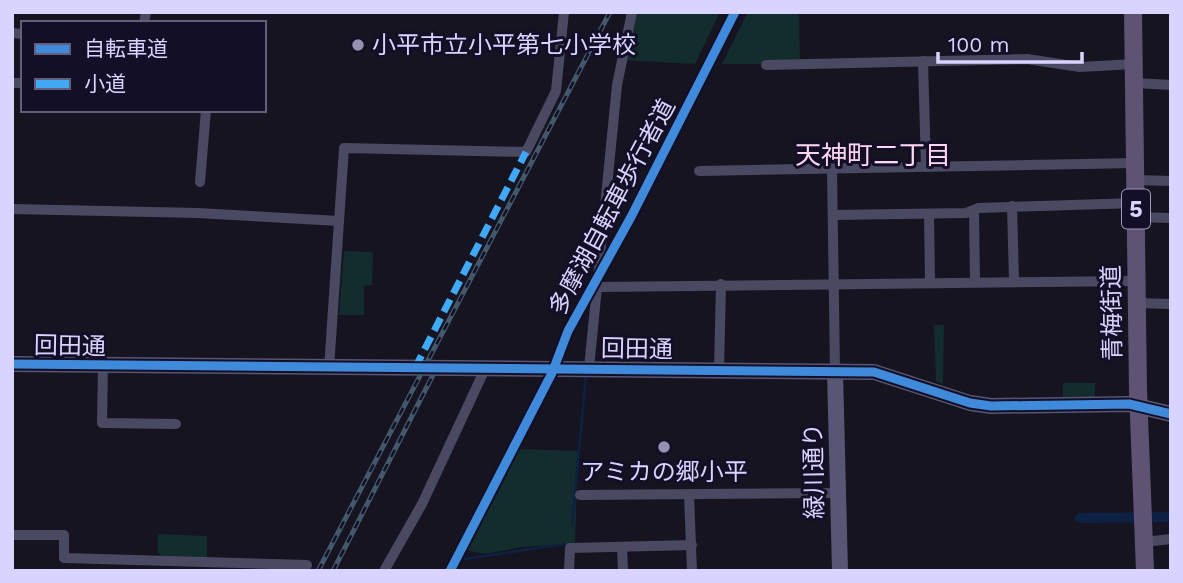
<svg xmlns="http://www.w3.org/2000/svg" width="1183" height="583" font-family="'Work Sans','Noto Sans JP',sans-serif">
<rect width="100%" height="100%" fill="#161421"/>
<g fill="#132c2d">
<polygon points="632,12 720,12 695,64 622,60"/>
<polygon points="748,12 799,12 800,64 722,64"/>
<polygon points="344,251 373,252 372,285 364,286 364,315 339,315"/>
<polygon points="934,325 944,325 943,384 936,381"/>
<polygon points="1063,383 1095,383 1095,397 1063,398"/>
<polygon points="519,449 578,451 575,544 521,547 485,554 466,550"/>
<polygon points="158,534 207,536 207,558 164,558 158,553"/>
</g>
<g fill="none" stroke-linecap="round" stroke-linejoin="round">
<g stroke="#0d2144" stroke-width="2.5">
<polyline points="572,525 586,375"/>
<polyline points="465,559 565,544"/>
</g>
<polyline stroke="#0d2144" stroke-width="10" points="1080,518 1171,517"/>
<g stroke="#4a4962" stroke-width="10">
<polyline points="144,23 146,12"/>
<polyline points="12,33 23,34"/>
<polyline points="923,61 926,167"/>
<polyline points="766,65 1027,59 1080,67 1134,64"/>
<polyline points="12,83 23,83"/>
<polyline points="1134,83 1171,85"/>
<polyline points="832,169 835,371"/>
<polyline points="699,171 1135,163"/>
<polyline points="1135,180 1171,181"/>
<polyline points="200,182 206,110"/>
<polyline points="1012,206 1014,281"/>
<polyline points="12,209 198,213 339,221"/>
<polyline points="974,211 975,282"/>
<polyline points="929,214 930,281"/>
<polyline points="833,215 966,213 978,208 1136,203"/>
<polyline points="1136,217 1171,218"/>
<polyline points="599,287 1136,281"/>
<polyline points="1136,303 1171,304"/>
<polyline points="103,365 102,423 176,424"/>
<polyline points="329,368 344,148 526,152 556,91 564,12"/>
<polyline points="589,368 617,85 632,12"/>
<polyline points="719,370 721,284"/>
<polyline points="580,495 837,493"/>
<polyline points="689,495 692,571"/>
<polyline points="12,535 64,535 64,558 307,565 304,571"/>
<polyline points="1144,542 1171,539"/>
<polyline points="622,547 623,571"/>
<polyline points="384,571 422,504 486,367"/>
<polyline points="569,571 570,548 692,545"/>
</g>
<g stroke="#575674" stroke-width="16">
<polyline points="12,364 874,372 970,403 991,406 1129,404 1171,414"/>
<polyline points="835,371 840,571"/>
</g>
<polyline stroke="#5e5373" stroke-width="18" points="1133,12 1138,391 1145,571"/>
<defs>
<g id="rail">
<polyline points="318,571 610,12"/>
<polyline points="333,571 436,369"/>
</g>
</defs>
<use href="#rail" stroke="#43596b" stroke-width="5"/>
<use href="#rail" stroke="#130f26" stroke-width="2.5" stroke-dasharray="8" stroke-linecap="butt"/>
<polyline stroke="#3fa9f5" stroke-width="7" stroke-dasharray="14 7" stroke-linecap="butt" points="415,368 526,152"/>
<defs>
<g id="cycleway">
<polyline points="12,364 874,372 970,403 991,406 1129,404 1171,414"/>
<polyline points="450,571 552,373 568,331 631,217 735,12"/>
</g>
</defs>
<use href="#cycleway" stroke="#130f26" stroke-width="13"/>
<use href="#cycleway" stroke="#408adc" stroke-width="9"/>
</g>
<g fill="#9591b1" stroke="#130f26" stroke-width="2.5">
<circle cx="358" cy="45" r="7"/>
<circle cx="664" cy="447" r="7"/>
</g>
<g text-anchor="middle" stroke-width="6" stroke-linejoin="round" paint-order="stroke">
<rect fill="#130f26" stroke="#9e99be" stroke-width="2" x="1122" y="189.5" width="28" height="39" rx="5"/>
<g font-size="23" font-weight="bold" fill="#d9d4ff">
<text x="1136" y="217">5</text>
</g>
<g font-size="24" fill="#d9d4ff" stroke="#130f26" text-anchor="start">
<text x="372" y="53">小平市立小平第七小学校</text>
<text x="664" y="480" text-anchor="middle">アミカの郷小平</text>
</g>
<g font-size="24" fill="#d9d4ff" stroke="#130f26">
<text transform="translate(612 207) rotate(-62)" y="8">多摩湖自転車歩行者道</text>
<text transform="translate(1112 313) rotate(-91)" y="8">青梅街道</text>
<text transform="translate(70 346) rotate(1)" y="8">回田通</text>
<text transform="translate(637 349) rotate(1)" y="8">回田通</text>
<text transform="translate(814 471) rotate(-91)" y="8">緑川通り</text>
</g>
<g font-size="26" fill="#ffd6f0" stroke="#130f26">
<text x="873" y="164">天神町二丁目</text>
</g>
</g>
<rect width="1183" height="583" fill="none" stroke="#d9d4ff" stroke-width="28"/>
<rect x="21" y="21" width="245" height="91" fill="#130f26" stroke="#625e7d" stroke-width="2"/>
<rect x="35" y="44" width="35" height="10" fill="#408adc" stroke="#625e7d" stroke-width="2"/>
<text x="84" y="56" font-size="21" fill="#d9d4ff">自転車道</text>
<rect x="35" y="79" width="35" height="10" fill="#3fa9f5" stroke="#625e7d" stroke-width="2"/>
<text x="84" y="91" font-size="21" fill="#d9d4ff">小道</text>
<path d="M938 52v10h144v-10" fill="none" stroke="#d9d4ff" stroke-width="3.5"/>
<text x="948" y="52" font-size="21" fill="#d9d4ff" stroke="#130f26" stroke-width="5" paint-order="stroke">100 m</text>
</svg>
